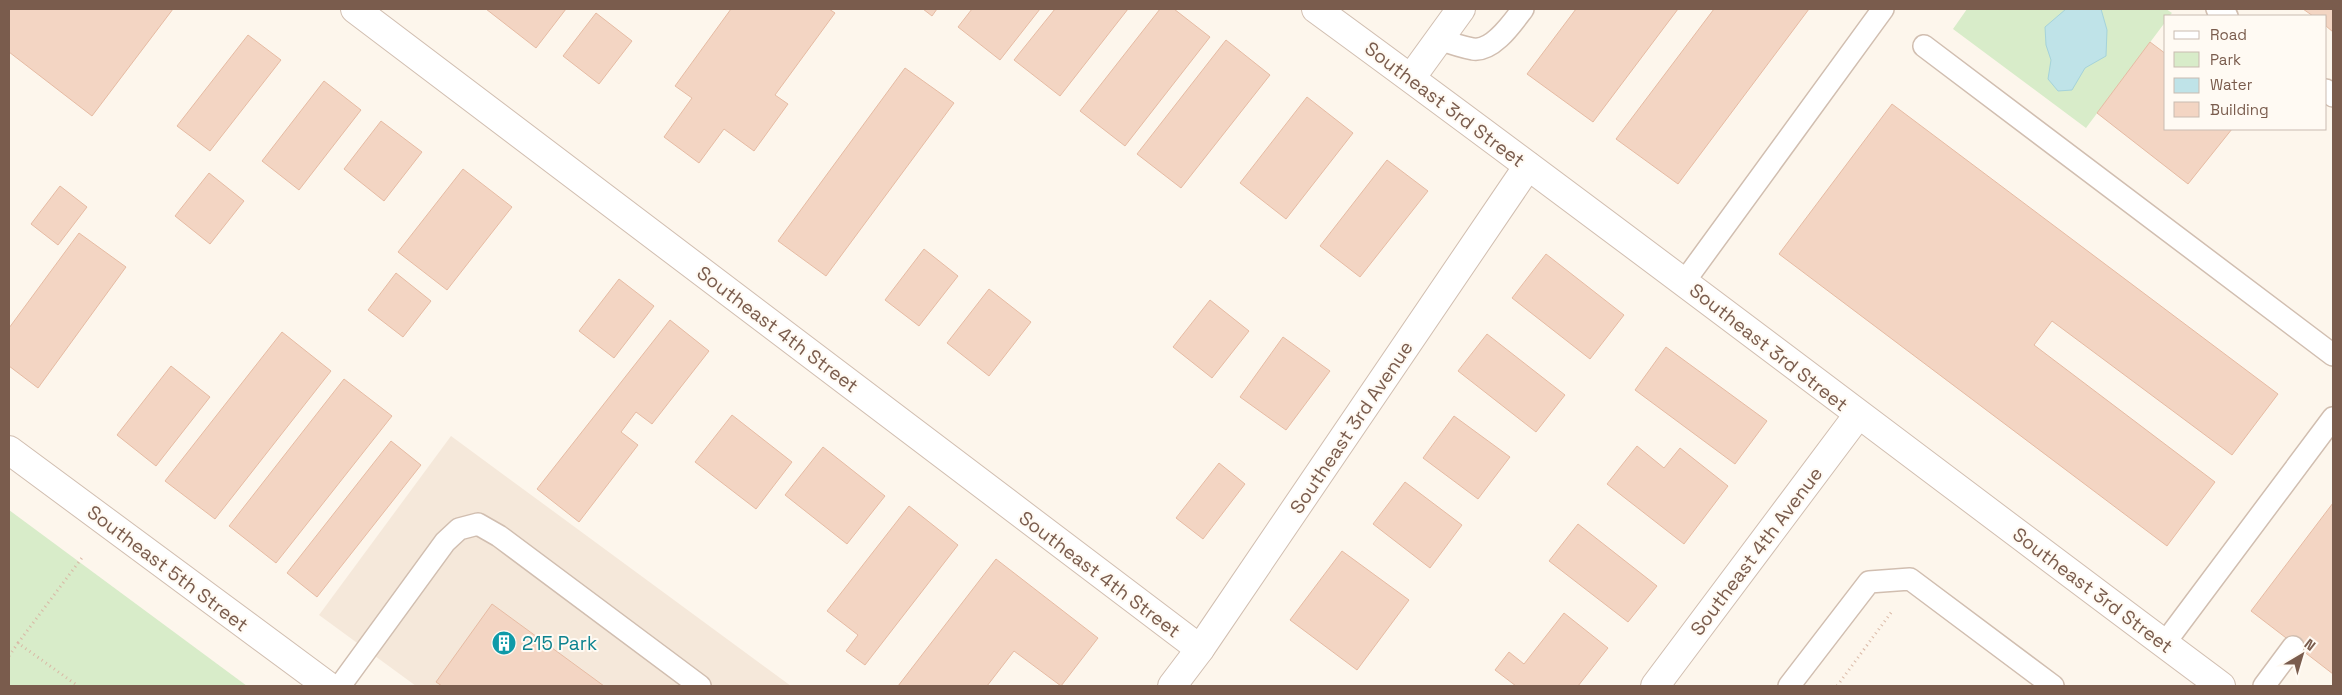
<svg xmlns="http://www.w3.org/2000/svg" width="2342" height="695" font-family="'Space Grotesk',sans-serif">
<rect width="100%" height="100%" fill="#fdf6ec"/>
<polygon fill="#f5e8da" points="451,436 791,686 416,686 319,615"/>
<g fill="#d8ecc9">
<polygon points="1967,9 2166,9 2172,13 2169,16 2166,16 2166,21 2086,128 1953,29"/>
<polygon points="9,510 247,686 9,686"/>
</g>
<polygon fill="#bfe3e8" stroke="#a5d3da" points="2066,9 2101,9 2107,30 2106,56 2085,68 2072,90 2058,91 2048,79 2051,60 2046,45 2045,27"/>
<g fill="#f3d5c3" stroke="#e6bba3">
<polygon points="9,9 173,9 92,116 9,52"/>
<polygon points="486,9 566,9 536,48"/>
<polygon points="731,9 829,9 835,13 775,95 788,104 754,151 724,129 699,163 664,137 692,98 675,86"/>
<polygon points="923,9 937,9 932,16"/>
<polygon points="972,9 1040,9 1000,60 958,27"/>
<polygon points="1055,9 1128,9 1060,96 1014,60"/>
<polygon points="1160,9 1174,9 1210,37 1125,146 1080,111"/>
<polygon points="1576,9 1678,9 1593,122 1527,74"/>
<polygon points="1714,9 1809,9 1678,184 1616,139"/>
<polygon points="2303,9 2333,9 2333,32 2326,26 2326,16 2313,16"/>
<polygon points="596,13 632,41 599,84 563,56"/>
<polygon points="248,35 281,60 210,151 177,126"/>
<polygon points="1226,40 1270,75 1181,188 1137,154"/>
<polygon points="2150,42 2166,54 2166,129 2232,129 2188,184 2097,113"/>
<polygon points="905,68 954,103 826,276 778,241"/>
<polygon points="324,81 361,110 299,190 262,161"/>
<polygon points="1307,97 1353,133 1286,219 1240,183"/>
<polygon points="1892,104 2278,394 2232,455 2052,321 2034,345 2215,482 2167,546 1779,254"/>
<polygon points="381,121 422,152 384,201 344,169"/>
<polygon points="1387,160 1428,191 1360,277 1320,246"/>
<polygon points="463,169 512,207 447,290 398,252"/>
<polygon points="209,173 244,201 210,244 175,216"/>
<polygon points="60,186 87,207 58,245 31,224"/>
<polygon points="79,233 126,267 38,388 9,366 9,328"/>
<polygon points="924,249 958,276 919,326 885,300"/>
<polygon points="1546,254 1624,315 1590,359 1512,298"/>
<polygon points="396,273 431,301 403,337 368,310"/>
<polygon points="619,279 654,306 614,358 579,331"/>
<polygon points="989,289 1031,322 989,376 947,343"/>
<polygon points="1210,300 1249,331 1212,378 1173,347"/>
<polygon points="670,320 709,351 652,424 636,412 621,432 638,445 579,522 537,489"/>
<polygon points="282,332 331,371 215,519 165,481"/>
<polygon points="1487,334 1565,395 1536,432 1458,371"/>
<polygon points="1283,337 1330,371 1286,430 1240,397"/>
<polygon points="1666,347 1767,421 1735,464 1635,390"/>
<polygon points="171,366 210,397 156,466 117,435"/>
<polygon points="344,379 392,416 276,563 229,526"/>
<polygon points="732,415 792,462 756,509 695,462"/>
<polygon points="1454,416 1510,457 1478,499 1423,458"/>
<polygon points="391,441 421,465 317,597 287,573"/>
<polygon points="1637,446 1664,468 1680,448 1728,486 1684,544 1607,484"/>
<polygon points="823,447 885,496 847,544 785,495"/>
<polygon points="1219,463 1245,484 1203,539 1176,518"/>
<polygon points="1405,482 1462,525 1430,568 1373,524"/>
<polygon points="2333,503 2333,674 2251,611"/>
<polygon points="909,506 958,545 865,665 846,651 858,635 827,611"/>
<polygon points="1578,524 1657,586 1628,622 1549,561"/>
<polygon points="1342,551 1409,600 1357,670 1290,620"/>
<polygon points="996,559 1098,638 1061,686 1014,651 987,686 898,686"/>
<polygon points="492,604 604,686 442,686 436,682"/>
<polygon points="1564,613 1608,648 1578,686 1516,686 1495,670 1509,652 1524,664"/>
</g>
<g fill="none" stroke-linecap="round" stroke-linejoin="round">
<defs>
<g id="service">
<polyline points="2217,9 2227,16"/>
<path d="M1439,39C1450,43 1462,47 1473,49C1493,52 1513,22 1523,9"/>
<polyline points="1924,46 2333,355"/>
<polyline points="2326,90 2333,96"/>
<polyline points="1684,282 1883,9"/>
<polyline points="2164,644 2333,418"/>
<polyline points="340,686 445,542 459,529 478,524 499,536 700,686"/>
<polyline points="1789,686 1869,582 1910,579 2053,686"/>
<polyline points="2264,686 2293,647"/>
</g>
<g id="minor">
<polyline points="355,9 1200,649"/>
<polyline points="1411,78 1461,9"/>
<polyline points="9,450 328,686"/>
<polyline points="1172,686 1200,649 1528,166"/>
<polyline points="1655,686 1858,415"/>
</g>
<path id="tertiary" d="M1316,9C1620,231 1919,461 2221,686"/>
</defs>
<use href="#service" stroke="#d1beb0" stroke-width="24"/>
<use href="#minor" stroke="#d1beb0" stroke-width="30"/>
<use href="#tertiary" stroke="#d1beb0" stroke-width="30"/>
<g stroke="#d9b8a5" stroke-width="3" stroke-dasharray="1 4" stroke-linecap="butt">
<polyline points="18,643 84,555"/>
<polyline points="9,656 18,643 78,686"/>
<polyline points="1837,686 1893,610"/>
</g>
<use href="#service" stroke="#fff" stroke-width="21"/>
<use href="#minor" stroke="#fff" stroke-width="28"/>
<use href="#tertiary" stroke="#fff" stroke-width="28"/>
</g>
<defs>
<symbol id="building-disc" viewBox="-11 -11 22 22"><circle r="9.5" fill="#0f9aa8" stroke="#fffaf3"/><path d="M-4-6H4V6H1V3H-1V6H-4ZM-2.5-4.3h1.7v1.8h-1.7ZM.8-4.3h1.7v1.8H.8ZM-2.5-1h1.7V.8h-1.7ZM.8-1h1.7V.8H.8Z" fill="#fff"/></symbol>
</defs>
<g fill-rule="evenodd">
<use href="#building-disc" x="490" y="629" width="28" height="28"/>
</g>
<g text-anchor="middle" stroke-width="4" stroke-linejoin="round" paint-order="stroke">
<g font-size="19" fill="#7a5c4d" stroke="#fffaf3">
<text transform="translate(1445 104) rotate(37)" y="7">Southeast 3rd Street</text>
<text transform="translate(778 329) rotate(37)" y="7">Southeast 4th Street</text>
<text transform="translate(1769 347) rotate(38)" y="7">Southeast 3rd Street</text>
<text transform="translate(1351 427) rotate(-56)" y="7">Southeast 3rd Avenue</text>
<text transform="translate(1756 551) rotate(-53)" y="7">Southeast 4th Avenue</text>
<text transform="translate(168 568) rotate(37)" y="7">Southeast 5th Street</text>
<text transform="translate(1100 574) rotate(37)" y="7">Southeast 4th Street</text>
<text transform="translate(2093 590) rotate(37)" y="7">Southeast 3rd Street</text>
</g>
<g font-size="19" fill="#0d838f" stroke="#fffaf3" text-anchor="start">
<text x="522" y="650">215 Park</text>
</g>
</g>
<rect width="2342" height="695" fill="none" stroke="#7a5c4d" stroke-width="20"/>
<rect x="2164" y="15" width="162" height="115" fill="#fffaf3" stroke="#cabbb1"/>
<rect x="2174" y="31" width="25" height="8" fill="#ffffff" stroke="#cabbb1"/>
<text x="2210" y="40" font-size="15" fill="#7a5c4d">Road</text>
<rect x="2174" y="52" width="25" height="15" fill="#d8ecc9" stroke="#cabbb1"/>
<text x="2210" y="65" font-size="15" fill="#7a5c4d">Park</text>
<rect x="2174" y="78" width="25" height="15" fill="#bfe3e8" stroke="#cabbb1"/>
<text x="2210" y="90" font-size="15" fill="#7a5c4d">Water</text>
<rect x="2174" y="102" width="25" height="15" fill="#f3d5c3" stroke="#cabbb1"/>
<text x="2210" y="115" font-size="15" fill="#7a5c4d">Building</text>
<g transform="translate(2302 655) rotate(38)" stroke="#fffaf3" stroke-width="4" paint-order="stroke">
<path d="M0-4L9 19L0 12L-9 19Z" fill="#7a5c4d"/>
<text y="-8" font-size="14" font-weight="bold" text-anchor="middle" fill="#7a5c4d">N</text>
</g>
</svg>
